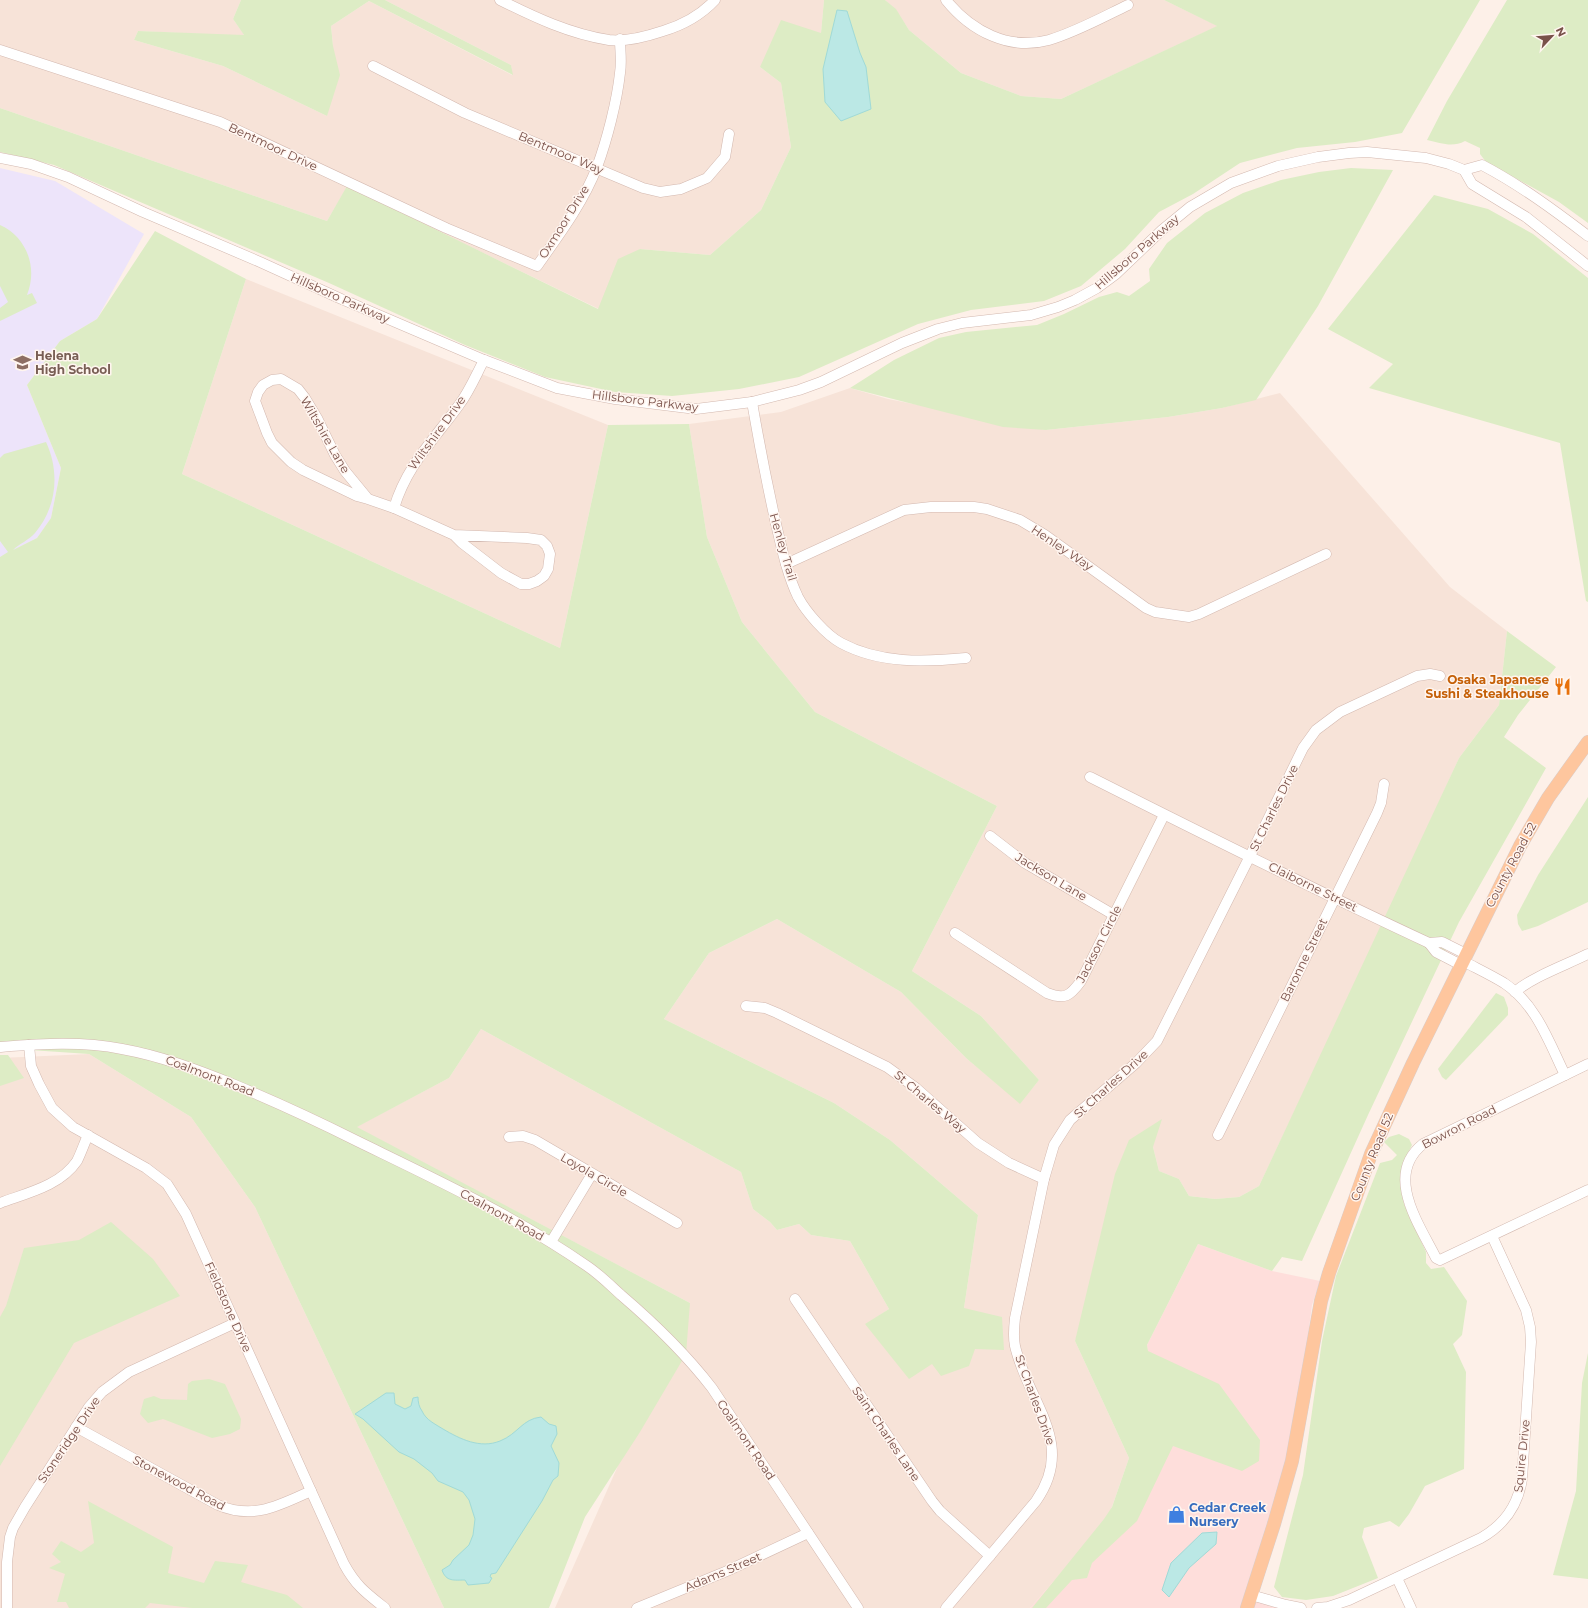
<svg xmlns="http://www.w3.org/2000/svg" width="1588" height="1608" font-family="Montserrat,sans-serif">
<rect width="100%" height="100%" fill="#fdf0e8"/>
<g fill="#f7e3d8">
<polygon points="0,0 241,0 233,19 245,36 138,31 134,40 223,66 327,116 333,46 331,26 369,1 512,75 511,65 385,0 824,0 821,33 760,67 781,83 791,147 761,210 710,255 640,249 599,309 347,187 327,221 0,108"/>
<polygon points="885,0 1164,0 1218,26 1061,99 1021,96 961,73 909,30 896,10"/>
<polygon points="246,279 608,425 560,648 182,474"/>
<polygon points="850,388 888,399 1046,430 1168,417 1222,408 1280,393 1450,587 1507,631 1499,705 1459,758 1382,927 1259,1186 1239,1197 1215,1199 1189,1196 1179,1179 1159,1171 1153,1147 1075,1341 1129,1458 1107,1521 1030,1608 555,1608 690,1303 356,1127 449,1078 481,1029 741,1172 753,1209 770,1222 777,1230 799,1224 811,1235 850,1241 889,1309 865,1325 964,1308 978,1215 890,1140 834,1103 664,1019 709,953 777,919 901,992 966,1058 1020,1103 1039,1080 981,1016 912,971 997,806 815,712 742,622 707,537 689,424 781,412"/>
<polygon points="89,1054 191,1117 255,1207 444,1608 0,1608 0,1058"/>
</g>
<polygon fill="#fededb" points="1198,1244 1272,1271 1320,1281 1312,1305 1292,1461 1251,1595 1301,1608 1030,1608 1107,1521 1156,1439 1147,1345"/>
<polygon fill="#ede4fa" points="0,168 55,181 144,234 97,319 60,341 27,385 61,468 51,518 37,538 0,557"/>
<g fill="#ddecc5">
<polygon points="241,0 385,0 511,65 513,75 369,1 331,26 333,46 340,75 327,116 223,66 134,40 138,31 244,35 233,19"/>
<polygon points="824,0 885,0 896,9 909,30 961,73 1021,96 1061,99 1217,26 1164,0 1480,0 1402,133 1355,142 1297,148 1240,163 1193,194 1159,212 1125,249 1081,286 1044,301 971,310 918,324 799,377 739,389 672,396 615,392 545,377 465,345 329,283 54,165 0,152 0,108 327,221 347,186 598,309 618,259 640,249 710,255 761,210 791,147 781,83 760,67 781,20 821,33"/>
<path d="M1507,0H1588V223L1559,202L1486,162L1480,154V148L1465,141C1452,148 1441,143 1427,140L1447,101Z"/>
<polygon points="1351,168 1393,170 1318,306 1256,400 1222,408 1168,417 1046,430 1003,427 850,388 894,360 939,338 966,332 1037,325 1064,314 1099,297 1117,292 1129,296 1150,281 1149,269 1167,243 1205,213 1243,193 1281,180 1319,172"/>
<polygon points="1434,195 1488,209 1533,234 1588,278 1588,602 1586,601 1560,443 1369,388 1393,364 1328,329"/>
<path d="M0,225C27,237 38,268 27,295L32,293L37,303L0,321V308L8,302L0,286Z"/>
<path d="M155,231L246,279L182,474L560,648L608,425L689,424L707,537L742,622L815,712L997,806L912,971L981,1016L1039,1080L1020,1104L966,1058L901,992L777,919L709,953L664,1019L834,1103L890,1140L978,1215L964,1308L1002,1317L1004,1350L975,1349L969,1366L941,1376L932,1364L909,1379L865,1324L889,1309L850,1241L811,1235L799,1224L777,1230L770,1222L753,1209L741,1172L481,1029L449,1078L357,1127L690,1303L686,1354L640,1432L585,1517L549,1608H444L255,1207L191,1117L89,1054L0,1048V557L8,552L0,541V458L4,454L46,442C60,472 57,507 35,533C29,540 19,544 13,550L37,538L51,518L61,468L27,385L60,341L97,319Z"/>
<polygon points="1507,631 1556,667 1518,715 1504,737 1546,768 1459,922 1368,1115 1302,1261 1282,1257 1272,1271 1198,1244 1147,1345 1148,1351 1219,1384 1260,1440 1259,1461 1242,1471 1173,1446 1137,1521 1092,1563 1087,1578 1072,1580 1046,1608 1032,1608 1104,1519 1112,1507 1129,1458 1075,1341 1115,1174 1129,1140 1162,1119 1153,1147 1159,1171 1179,1179 1189,1196 1215,1199 1239,1197 1259,1186 1459,758 1499,705"/>
<polygon points="1588,797 1588,902 1538,926 1522,931 1518,924 1517,915 1538,875"/>
<polygon points="1496,993 1504,997 1508,1008 1508,1015 1446,1080 1442,1077 1438,1069"/>
<polygon points="0,1055 8,1055 24,1078 0,1086"/>
<polygon points="1399,1134 1409,1139 1412,1145 1403,1163 1401,1178 1404,1204 1426,1252 1426,1263 1431,1269 1444,1267 1467,1301 1462,1335 1453,1344 1466,1372 1464,1469 1425,1486 1409,1514 1399,1527 1390,1521 1364,1528 1362,1537 1378,1578 1333,1596 1306,1600 1282,1597 1274,1587 1303,1475 1322,1341 1336,1276 1380,1163 1392,1160 1397,1155 1384,1142 1389,1137"/>
<polygon points="111,1222 153,1259 180,1296 74,1343 0,1466 0,1317 6,1306 24,1248 79,1240"/>
<polygon points="1588,1353 1588,1579 1553,1575 1576,1491 1582,1383"/>
<polygon points="209,1379 225,1384 241,1419 240,1429 230,1434 212,1438 163,1419 148,1423 140,1414 144,1399 154,1396 161,1399 187,1400 188,1384 192,1381"/>
<polygon points="88,1501 173,1547 168,1573 204,1583 215,1561 248,1565 241,1582 287,1595 303,1608 192,1608 150,1603 145,1608 69,1608 66,1602 57,1602 65,1574 49,1568 61,1562 52,1554 61,1541 81,1552 94,1543"/>
</g>
<g fill="#bbe8e5" stroke="#a0dad7">
<polygon points="837,10 847,11 860,53 866,67 871,109 841,121 825,102 823,69"/>
<path d="M386,1393H394L395,1404L405,1409L411,1406L413,1398L418,1397C418,1402 419,1407 422,1411C426,1420 435,1424 443,1429C460,1439 480,1449 500,1441C518,1434 522,1419 541,1417L549,1424L556,1426L557,1434L551,1446L559,1463L558,1476L553,1480L542,1501L496,1573L491,1574L490,1577L492,1578L489,1583L468,1585L465,1580C454,1580 446,1582 442,1570L450,1565L453,1560L469,1545L473,1535L475,1519L469,1500L463,1492L438,1481L432,1473L414,1459L399,1452L363,1419L355,1414Z"/>
<polygon points="1217,1532 1216,1544 1189,1568 1169,1597 1162,1590 1171,1563 1202,1533"/>
</g>
<g fill="none" stroke-linecap="round" stroke-linejoin="round">
<defs>
<g id="minor">
<path d="M500,0C534,17 570,34 609,40C625,42 648,36 663,31C683,25 700,16 715,0"/>
<path d="M946,0C971,31 1009,51 1049,40C1076,32 1103,17 1128,5"/>
<path d="M0,50L220,122L446,228L537,266C559,235 583,203 597,167C607,140 617,101 620,73C622,62 620,50 620,39"/>
<polyline points="373,66 465,113 643,188 660,192 681,189 707,178 725,157 729,134"/>
<path d="M0,158L31,164L68,177L143,212L260,262L339,298L484,360L557,388L615,399L696,409L752,402L799,390L821,382L902,343L938,329L962,323L1031,315L1058,307L1075,300L1097,288L1116,274L1162,230L1190,207L1231,183L1278,166L1318,157L1349,153L1367,152L1426,158L1449,164L1464,170L1482,165C1520,185 1554,210 1588,236"/>
<polyline points="1464,170 1472,184 1526,217 1588,266"/>
<path d="M752,402C759,443 767,484 776,524C782,549 787,574 798,597C806,612 826,635 841,643C880,664 925,662 966,658"/>
<polyline points="368,499 357,496 303,470 291,462 272,443 267,433 255,401 258,392 263,385 272,380 281,379 298,389 305,398 317,418 335,455 345,471 368,499 394,508 454,535 462,543 501,573 521,584 529,584 537,581 544,576 548,569 550,554 547,546 541,540 527,538 454,535"/>
<path d="M394,508C407,465 433,441 459,405C469,392 476,375 484,360"/>
<polyline points="786,564 904,510 931,507 974,507 987,509 1020,520 1045,535 1146,608 1155,612 1189,617 1199,614 1326,554"/>
<path d="M1090,777C1203,834 1315,890 1429,943L1442,942L1466,954"/>
<polyline points="990,836 1025,863 1114,915"/>
<path d="M955,933L1047,993C1065,1000 1070,996 1081,981L1164,815"/>
<polyline points="1429,943 1436,952 1461,965"/>
<path d="M1463,961C1476,968 1491,975 1504,983C1536,1004 1549,1042 1565,1075"/>
<path d="M1515,992C1532,977 1566,965 1588,954"/>
<polyline points="746,1006 765,1008 777,1013 887,1067 916,1088 978,1143 1009,1163 1044,1179"/>
<path d="M29,1045L31,1066L39,1084L52,1108L73,1127L146,1168L167,1184L186,1214L344,1564C356,1586 366,1593 385,1608"/>
<path d="M0,1047C41,1044 81,1041 122,1049C161,1056 198,1070 235,1085C276,1102 317,1121 357,1141C435,1179 515,1216 587,1266C599,1274 610,1285 621,1295C655,1324 685,1353 712,1388L858,1608"/>
<path d="M1588,1064L1423,1144C1384,1175 1419,1224 1436,1258L1440,1260L1588,1190"/>
<polyline points="1218,1135 1377,813 1381,803 1384,784"/>
<polyline points="509,1137 523,1136 535,1140 677,1223"/>
<path d="M0,1203C27,1193 60,1186 77,1161C81,1153 84,1144 88,1135"/>
<polyline points="551,1242 592,1174"/>
<polyline points="795,1299 932,1501 940,1511 990,1556"/>
<path d="M76,1427L218,1505C253,1520 278,1506 311,1491"/>
<polyline points="1397,1578 1411,1608"/>
<polyline points="1251,1595 1286,1605 1301,1608"/>
<polyline points="7,1608 7,1562 10,1537 13,1528 25,1507 89,1407 102,1392 129,1372 235,1323"/>
<polyline points="637,1608 727,1571 808,1533"/>
<path d="M946,1608L1036,1501C1077,1443 1028,1403 1015,1346C1013,1337 1014,1327 1015,1318L1044,1179L1054,1145L1070,1120L1136,1063L1157,1041L1250,856L1303,748L1316,730L1340,712L1417,676L1430,674L1440,676"/>
<path d="M1317,1608L1328,1607L1349,1600L1481,1538C1504,1525 1518,1506 1522,1479L1531,1342L1530,1327L1526,1310L1492,1236"/>
</g>
<polyline id="major" points="1247,1608 1274,1524 1292,1461 1321,1301 1329,1273 1371,1154 1413,1063 1520,846 1548,798 1588,742"/>
</defs>
<use href="#minor" stroke="#d3b8af" stroke-width="11"/>
<use href="#major" stroke="#d9cecc" stroke-width="14"/>
<use href="#minor" stroke="#fff" stroke-width="10"/>
<use href="#major" stroke="#fec69e" stroke-width="13"/>
</g>
<defs>
<symbol id="school-bare" viewBox="-9 -9 18 18"><path d="M0-5L7-2L0 1L-7-2ZM-4 1L0 2.5L4 1V4Q0 6-4 4Z" fill="#8d6e63" stroke="#fff5ef" stroke-width="2.5" paint-order="stroke"/></symbol>
<symbol id="restaurant-bare" viewBox="-9 -9 18 18"><path d="M-5-6h1v4h1v-4h1v4h1v-4h1v5L-1.5 .5V6h-2V.5L-5-1ZM5-6V6H3V1.5H1.5Q1.5-4 5-6Z" fill="#e8710a" stroke="#fff5ef" stroke-width="2.5" paint-order="stroke"/></symbol>
<symbol id="shop-bare" viewBox="-9 -9 18 18"><path d="M-5-2.5h2.3a2.7 3.5 0 0 1 5.4 0H5L5.5 6h-11ZM-1.5-2.5h3a1.5 2.3 0 0 0-3 0Z" fill="#3f7fe0" stroke="#fff5ef" stroke-width="2.5" paint-order="stroke"/></symbol>
</defs>
<g fill-rule="evenodd">
<use href="#school-bare" x="10" y="350" width="25" height="25"/>
<use href="#restaurant-bare" x="1550" y="674" width="25" height="25"/>
<use href="#shop-bare" x="1164" y="1502" width="25" height="25"/>
</g>
<g text-anchor="middle" stroke-width="3" stroke-linejoin="round" paint-order="stroke">
<g font-size="12" fill="#79514a" stroke="#fff5ef">
<text transform="translate(273 147) rotate(25)" y="4">Bentmoor Drive</text>
<text transform="translate(561 153) rotate(23)" y="4">Bentmoor Way</text>
<text transform="translate(564 222) rotate(-58)" y="4">Oxmoor Drive</text>
<text transform="translate(1137 252) rotate(-41)" y="4">Hillsboro Parkway</text>
<text transform="translate(340 298) rotate(24)" y="4">Hillsboro Parkway</text>
<text transform="translate(645 401) rotate(7)" y="4">Hillsboro Parkway</text>
<text transform="translate(437 433) rotate(-54)" y="4">Wiltshire Drive</text>
<text transform="translate(325 435) rotate(60)" y="4">Wiltshire Lane</text>
<text transform="translate(783 547) rotate(74)" y="4">Henley Trail</text>
<text transform="translate(1062 548) rotate(34)" y="4">Henley Way</text>
<text transform="translate(1274 808) rotate(-64)" y="4">St Charles Drive</text>
<text transform="translate(1511 865) rotate(-62)" y="4">County Road 52</text>
<text transform="translate(1051 877) rotate(31)" y="4">Jackson Lane</text>
<text transform="translate(1313 887) rotate(26)" y="4">Claiborne Street</text>
<text transform="translate(1099 944) rotate(-63)" y="4">Jackson Circle</text>
<text transform="translate(1304 960) rotate(-64)" y="4">Baronne Street</text>
<text transform="translate(210 1076) rotate(21)" y="4">Coalmont Road</text>
<text transform="translate(1111 1084) rotate(-42)" y="4">St Charles Drive</text>
<text transform="translate(930 1102) rotate(40)" y="4">St Charles Way</text>
<text transform="translate(1459 1127) rotate(-27)" y="4">Bowron Road</text>
<text transform="translate(1372 1157) rotate(-68)" y="4">County Road 52</text>
<text transform="translate(594 1175) rotate(30)" y="4">Loyola Circle</text>
<text transform="translate(502 1215) rotate(29)" y="4">Coalmont Road</text>
<text transform="translate(228 1307) rotate(66)" y="4">Fieldstone Drive</text>
<text transform="translate(1035 1400) rotate(70)" y="4">St Charles Drive</text>
<text transform="translate(886 1434) rotate(56)" y="4">Saint Charles Lane</text>
<text transform="translate(69 1440) rotate(-56)" y="4">Stoneridge Drive</text>
<text transform="translate(746 1440) rotate(56)" y="4">Coalmont Road</text>
<text transform="translate(1522 1456) rotate(-84)" y="4">Squire Drive</text>
<text transform="translate(179 1483) rotate(28)" y="4">Stonewood Road</text>
<text transform="translate(723 1572) rotate(-23)" y="4">Adams Street</text>
</g>
<g font-size="12" font-weight="bold" fill="#785e54" stroke="#fff5ef" text-anchor="start">
<text x="35" y="360">Helena<tspan x="35" dy="14">High School</tspan></text>
</g>
<g font-size="12" font-weight="bold" fill="#c56008" stroke="#fff5ef" text-anchor="end">
<text x="1549" y="684">Osaka Japanese<tspan x="1549" dy="14">Sushi &amp; Steakhouse</tspan></text>
</g>
<g font-size="12" font-weight="bold" fill="#366cbe" stroke="#fff5ef" text-anchor="start">
<text x="1189" y="1512">Cedar Creek<tspan x="1189" dy="14">Nursery</tspan></text>
</g>
</g>
<g transform="translate(1552 36) rotate(64)" stroke="#fff5ef" stroke-width="3" paint-order="stroke">
<path d="M0-3L7 15L0 10L-7 15Z" fill="#79514a"/>
<text y="-6" font-size="11" font-weight="bold" text-anchor="middle" fill="#79514a">N</text>
</g>
</svg>
